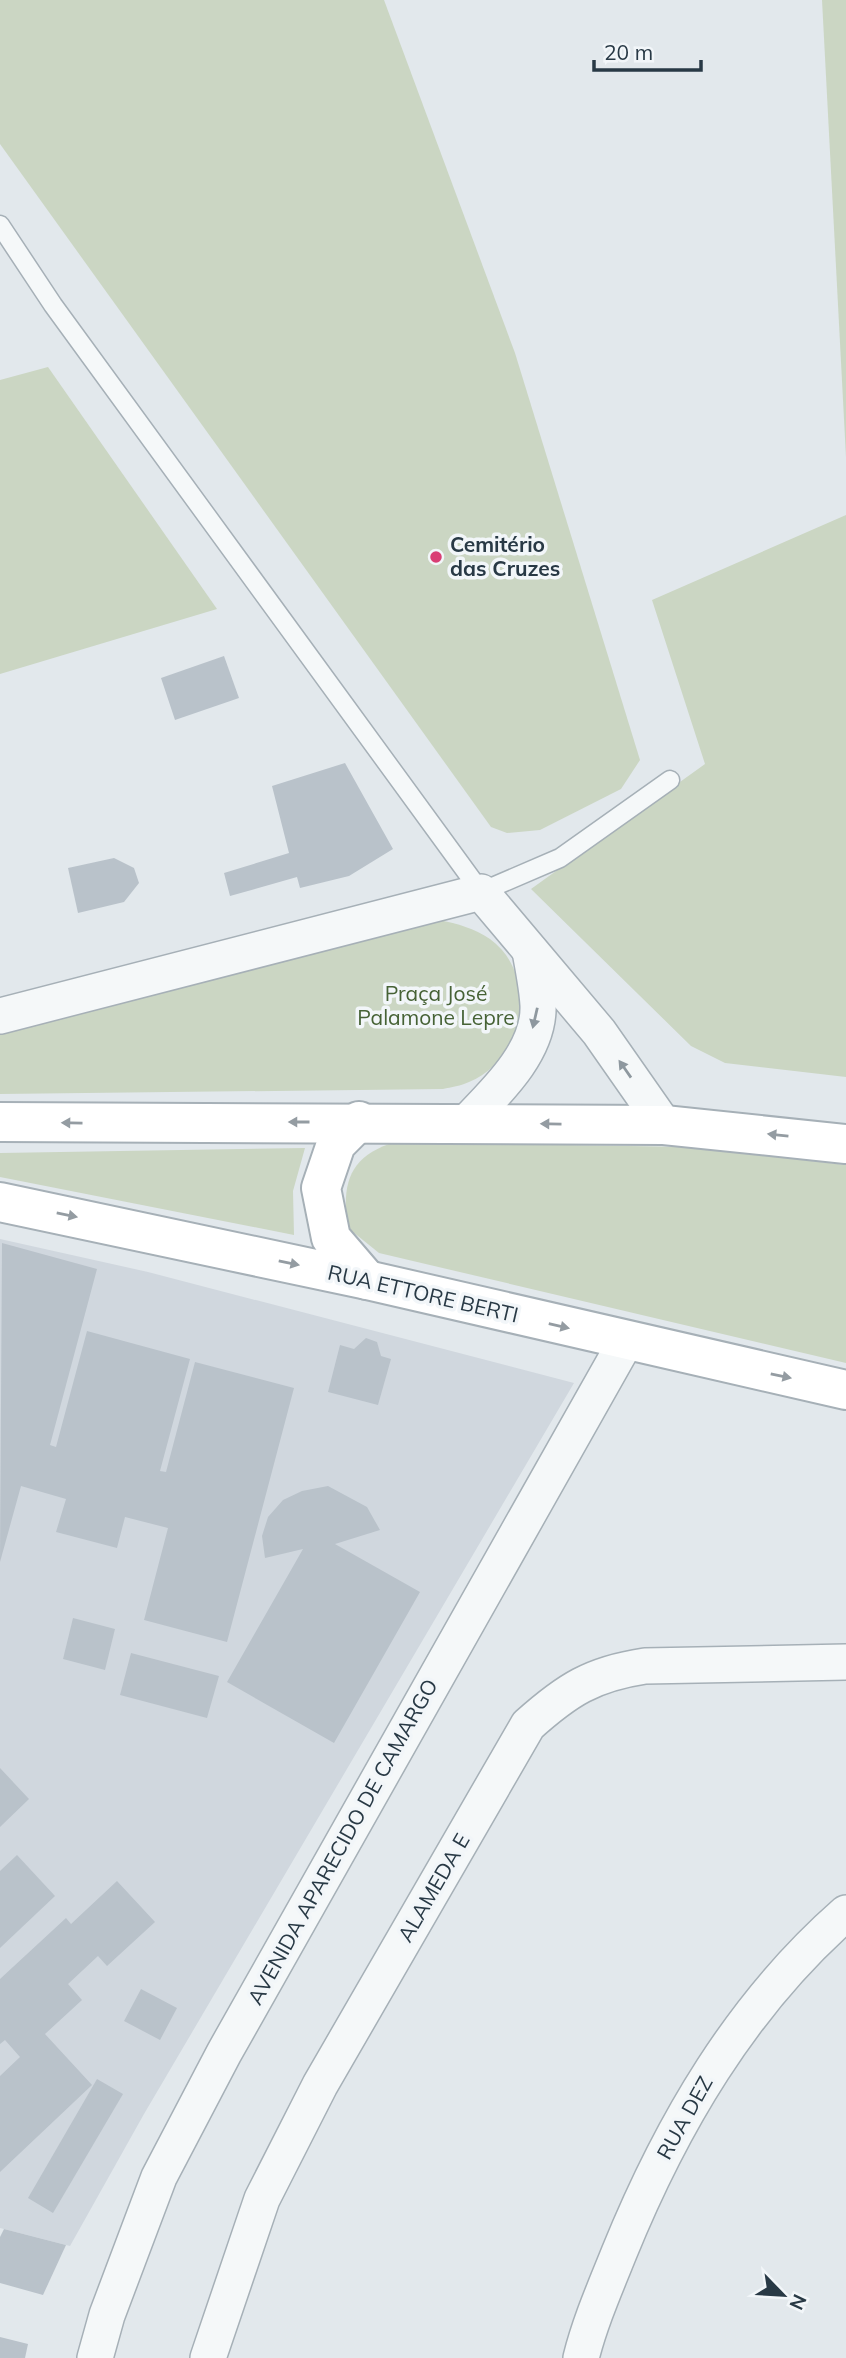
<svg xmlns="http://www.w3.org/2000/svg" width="846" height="2358" font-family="Mulish,sans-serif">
<rect width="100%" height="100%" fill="#e2e8ec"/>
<polygon fill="#d0d7de" points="0,1239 148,1272 574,1383 144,2114 70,2246 0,2228"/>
<g fill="#cbd6c3">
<polygon points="0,0 384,0 515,353 640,760 621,789 540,830 507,833 491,827 0,144"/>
<polygon points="822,0 846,0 846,457"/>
<polygon points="48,367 217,609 0,674 0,380"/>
<polygon points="846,515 846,1077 725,1063 691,1046 531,889 705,764 652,600"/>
<path d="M439,920C458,924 474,928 490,939C540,975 524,1060 469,1082C461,1086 451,1087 443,1089L0,1094V1034Z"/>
<path d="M396,1142L689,1147L846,1165V1363L379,1253L348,1228C341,1184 349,1155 396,1142Z"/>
<polygon points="305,1148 293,1191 294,1235 0,1177 0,1153"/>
</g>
<g fill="#b9c2ca">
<polygon points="224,656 239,698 175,720 161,678"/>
<polygon points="345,763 393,849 349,876 300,888 297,877 230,896 224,873 289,853 272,786"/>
<polygon points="114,858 134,868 139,883 124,902 78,913 68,868"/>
<polygon points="2,1243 97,1269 50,1445 56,1447 87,1331 190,1359 160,1471 166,1472 195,1362 294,1388 227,1642 144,1620 168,1528 125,1517 117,1548 56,1532 66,1499 21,1486 0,1562"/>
<polygon points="366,1338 377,1342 381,1356 391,1359 378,1405 328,1392 340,1345 354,1349"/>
<polygon points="328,1486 367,1507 380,1530 335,1544 420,1592 334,1743 227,1682 303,1549 265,1558 262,1536 268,1517 283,1500 302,1491"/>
<polygon points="73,1618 115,1629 105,1670 63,1659"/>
<polygon points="131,1653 219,1676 207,1718 120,1695"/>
<polygon points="0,1768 29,1799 0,1827"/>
<polygon points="17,1855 55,1896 0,1948 0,1871"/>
<polygon points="117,1881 155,1922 107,1966 98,1956 68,1984 82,2000 45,2034 92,2085 0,2172 0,2076 20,2057 5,2040 0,2044 0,1979 66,1918 71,1924"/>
<polygon points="141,1989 177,2008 160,2040 124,2021"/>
<polygon points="97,2079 123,2094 53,2213 28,2198"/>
<polygon points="4,2229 66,2245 43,2295 0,2283 0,2237"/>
<polygon points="0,2337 28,2344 25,2358 0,2358"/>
</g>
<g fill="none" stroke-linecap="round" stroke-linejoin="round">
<defs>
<polyline id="lane" points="0,225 53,305 481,892 560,858 670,780"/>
<g id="street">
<polyline points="0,1016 481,892 599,1032 664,1125"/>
<path d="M466,1123C496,1092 540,1051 538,1005C537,987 533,968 530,951"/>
<polyline points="95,2358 107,2315 159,2177 224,2053 626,1341"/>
<path d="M208,2358L262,2199L320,2085L528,1725C567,1690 592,1674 645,1666L846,1662"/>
<path d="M581,2358C590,2322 605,2288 619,2253C671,2125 741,2005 846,1913"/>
</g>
<g id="secondary">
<polyline points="359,1121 336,1144 321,1188 331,1238 367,1280"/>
<polyline points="0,1122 664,1125 846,1144"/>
<polyline points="0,1202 367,1280 846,1390"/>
</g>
</defs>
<use href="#lane" stroke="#a6b0b7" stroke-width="21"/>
<use href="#street" stroke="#a6b0b7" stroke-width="38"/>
<use href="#secondary" stroke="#a6b0b7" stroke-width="42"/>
<use href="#lane" stroke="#f5f8f9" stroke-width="18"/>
<use href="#street" stroke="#f5f8f9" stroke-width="35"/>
<use href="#secondary" stroke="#fff" stroke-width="38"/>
</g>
<defs><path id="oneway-solid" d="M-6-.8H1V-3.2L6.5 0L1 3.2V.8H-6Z" transform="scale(1.75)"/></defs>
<g fill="#8e989f">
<use href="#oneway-solid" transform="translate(535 1018) rotate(103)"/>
<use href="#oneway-solid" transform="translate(625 1069) rotate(-125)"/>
</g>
<g fill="#949ca2">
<use href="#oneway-solid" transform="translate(299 1122) rotate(180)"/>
<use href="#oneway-solid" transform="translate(72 1123) rotate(-179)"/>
<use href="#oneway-solid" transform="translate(551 1124) rotate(-179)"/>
<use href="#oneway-solid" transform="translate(778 1135) rotate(-174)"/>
<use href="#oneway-solid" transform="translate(67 1215) rotate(11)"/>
<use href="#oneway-solid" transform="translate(289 1263) rotate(12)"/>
<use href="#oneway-solid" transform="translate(559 1326) rotate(13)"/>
<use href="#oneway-solid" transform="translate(781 1376) rotate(12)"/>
</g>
<circle fill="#d93e74" stroke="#f2f6f9" stroke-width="2.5" cx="436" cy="557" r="7"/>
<g text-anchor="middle" stroke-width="7" stroke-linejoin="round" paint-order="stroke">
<g font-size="21" font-weight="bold" fill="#283945" stroke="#f2f6f9" text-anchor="start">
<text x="450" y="552">Cemitério<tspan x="450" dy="24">das Cruzes</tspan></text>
</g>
<g font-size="21" fill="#466235" stroke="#f2f6f9">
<text x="436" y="1001">Praça José<tspan x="436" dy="24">Palamone Lepre</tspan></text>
</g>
<g font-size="21" fill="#283945" stroke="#f2f6f9">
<text transform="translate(423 1294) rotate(13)" y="7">RUA ETTORE BERTI</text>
<text transform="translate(343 1842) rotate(-61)" y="7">AVENIDA APARECIDO DE CAMARGO</text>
<text transform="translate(434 1888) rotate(-60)" y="7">ALAMEDA E</text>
<text transform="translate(685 2118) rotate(-61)" y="7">RUA DEZ</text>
</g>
</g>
<g transform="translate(783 2295) rotate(115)" stroke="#f2f6f9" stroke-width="5" paint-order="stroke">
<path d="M0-5L12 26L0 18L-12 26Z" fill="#283945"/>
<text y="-10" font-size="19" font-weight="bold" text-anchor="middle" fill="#283945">N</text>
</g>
<path d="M594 60v10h107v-10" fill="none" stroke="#283945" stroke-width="3.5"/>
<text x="604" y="60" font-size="21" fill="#283945" stroke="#f2f6f9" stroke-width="5" paint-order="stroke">20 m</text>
</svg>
